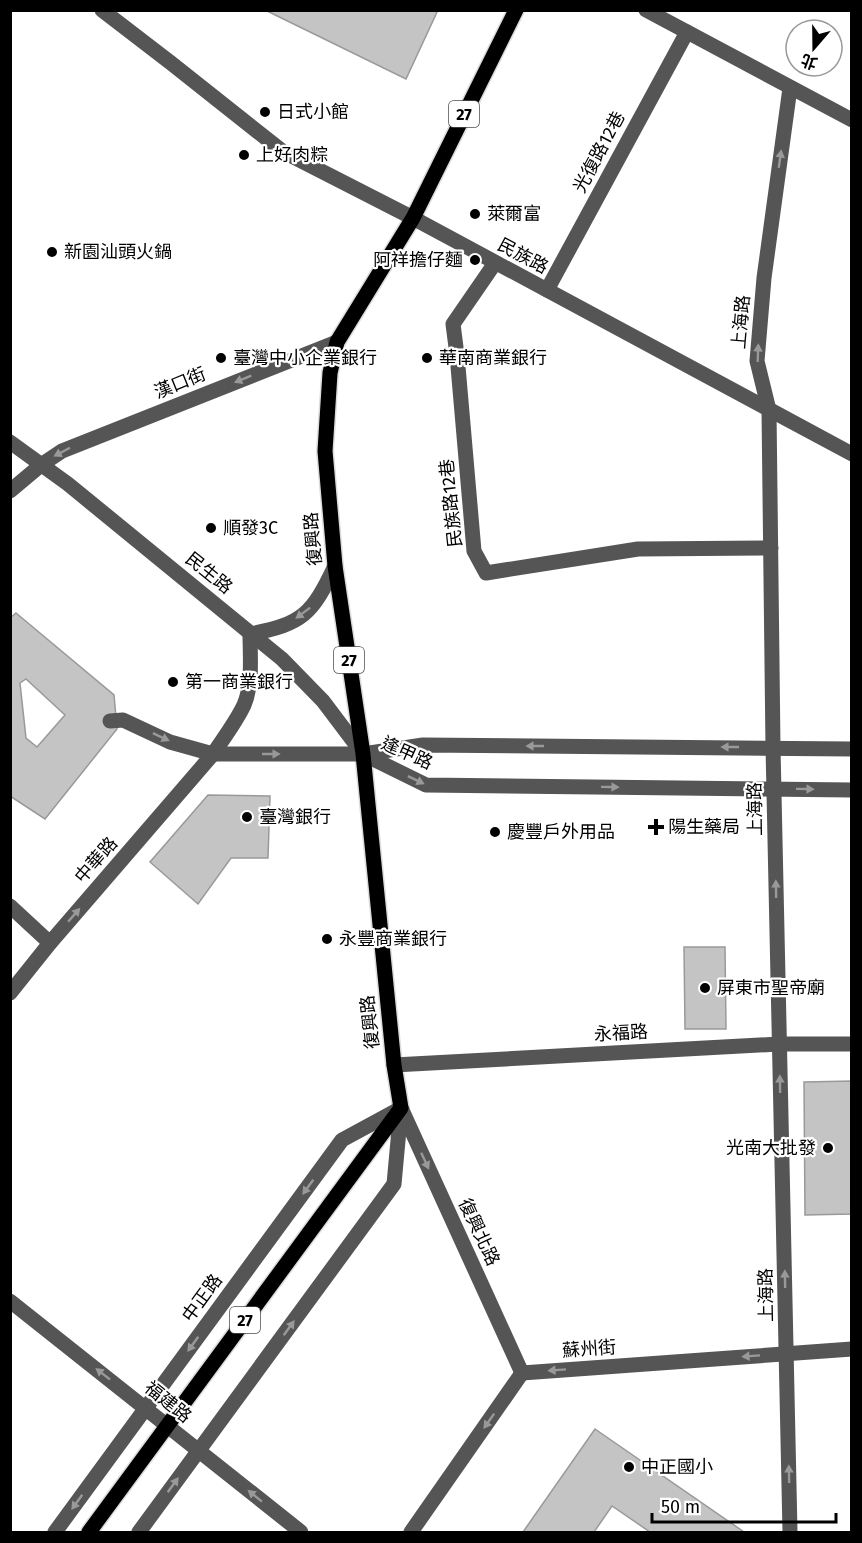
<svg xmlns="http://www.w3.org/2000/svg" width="862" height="1543" font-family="'Fira Sans','Noto Sans TC',sans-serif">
<rect width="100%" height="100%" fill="#fff"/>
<g fill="#c4c4c4" stroke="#999" stroke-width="1.5" fill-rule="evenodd">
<polygon points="265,10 438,10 406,79"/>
<path d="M16,613L114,695L117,729L45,819L10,796V618ZM26,679L65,715L37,747L26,738L20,683Z"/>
<polygon points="208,795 270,796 268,858 231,858 198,904 150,862"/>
<polygon points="684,947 725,947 726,1029 685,1029"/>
<polygon points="852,1081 852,1214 805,1215 804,1082"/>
<polygon points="595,1429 744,1532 650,1532 612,1506 594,1532 523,1532"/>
</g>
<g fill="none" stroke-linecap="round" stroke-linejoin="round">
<defs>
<polyline id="major" points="89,1532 401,1108 394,1065 363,754 335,566 325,451 330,373 337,342 413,218 516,10"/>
</defs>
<use href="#major" stroke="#dbdbdb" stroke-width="18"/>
<g stroke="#555" stroke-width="15">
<polyline points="102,10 171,63 282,151 413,218 852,454"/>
<polyline points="646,10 852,120"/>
<polyline points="495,263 453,324 457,355 474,551 486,573 638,549 771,548"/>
<polyline points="547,290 687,32"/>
<polyline points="10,442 68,484 282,659 323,701 363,754 426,785 852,790"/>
<polyline points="10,491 41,465 62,451 337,342"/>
<path d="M250,634C303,624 312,614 335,566"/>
<polyline points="110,721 123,720 170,742 213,754 363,754 423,745 852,749"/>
<polyline points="10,906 50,943"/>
<path d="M10,993L50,943L213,754C223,739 236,722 244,705C253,684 250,656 250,634"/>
<polyline points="394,1065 779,1044 852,1044"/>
<polyline points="402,1110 522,1373"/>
<polyline points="10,1301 301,1532"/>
<polyline points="522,1373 852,1349"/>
<polyline points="55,1532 342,1140 401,1108"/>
<polyline points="139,1532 394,1184 401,1108"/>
<polyline points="411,1532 522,1373"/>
<polyline points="790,1532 773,747 769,410 757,361 764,278 790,88"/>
</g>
<use href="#major" stroke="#000" stroke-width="15"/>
</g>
<defs><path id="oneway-solid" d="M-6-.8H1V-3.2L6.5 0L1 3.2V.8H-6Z" transform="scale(1.5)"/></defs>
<g fill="#999">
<use href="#oneway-solid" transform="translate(780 159) rotate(-82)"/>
<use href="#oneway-solid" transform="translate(758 353) rotate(-88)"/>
<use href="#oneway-solid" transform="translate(243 379) rotate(158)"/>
<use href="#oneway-solid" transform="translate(62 452) rotate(152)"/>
<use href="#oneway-solid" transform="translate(303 613) rotate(143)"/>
<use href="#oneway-solid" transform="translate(161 737) rotate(25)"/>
<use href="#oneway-solid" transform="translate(535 746) rotate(-180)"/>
<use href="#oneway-solid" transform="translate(730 747) rotate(-180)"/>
<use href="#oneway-solid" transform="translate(271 754)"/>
<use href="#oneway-solid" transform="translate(416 780) rotate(26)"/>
<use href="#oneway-solid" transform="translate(610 787) rotate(1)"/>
<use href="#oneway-solid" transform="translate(805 789) rotate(1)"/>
<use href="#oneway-solid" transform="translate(776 889) rotate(-91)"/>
<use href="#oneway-solid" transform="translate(74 915) rotate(-49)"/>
<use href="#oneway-solid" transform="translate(780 1084) rotate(-91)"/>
<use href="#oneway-solid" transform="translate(425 1161) rotate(65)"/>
<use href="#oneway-solid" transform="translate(308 1187) rotate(126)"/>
<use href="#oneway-solid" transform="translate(785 1279) rotate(-91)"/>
<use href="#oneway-solid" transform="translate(289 1328) rotate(-54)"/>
<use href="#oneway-solid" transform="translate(193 1344) rotate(126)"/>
<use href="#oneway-solid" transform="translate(751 1356) rotate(176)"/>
<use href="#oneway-solid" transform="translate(557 1370) rotate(176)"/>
<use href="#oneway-solid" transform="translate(103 1374) rotate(-142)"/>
<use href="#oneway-solid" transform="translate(489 1421) rotate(125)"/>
<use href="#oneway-solid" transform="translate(789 1474) rotate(-91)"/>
<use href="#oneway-solid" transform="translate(173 1485) rotate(-54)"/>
<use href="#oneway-solid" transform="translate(255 1496) rotate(-141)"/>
<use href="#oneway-solid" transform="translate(77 1502) rotate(126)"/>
</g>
<g fill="#000" stroke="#fff" stroke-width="2">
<circle cx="265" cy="112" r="6"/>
<circle cx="244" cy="155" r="6"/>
<circle cx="475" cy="214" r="6"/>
<circle cx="52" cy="252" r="6"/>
<circle cx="475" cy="260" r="6"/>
<circle cx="221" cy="358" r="6"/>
<circle cx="427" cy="358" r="6"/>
<circle cx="211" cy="528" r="6"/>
<circle cx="173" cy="682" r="6"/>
<circle cx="247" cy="817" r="6"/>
<path d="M653 818h6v6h6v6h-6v6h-6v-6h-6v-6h6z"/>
<circle cx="495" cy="832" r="6"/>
<circle cx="327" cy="939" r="6"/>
<circle cx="705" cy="988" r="6"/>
<circle cx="828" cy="1148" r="6"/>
<circle cx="629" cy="1467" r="6"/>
</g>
<g text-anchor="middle" stroke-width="4.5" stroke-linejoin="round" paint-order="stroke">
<g fill="#fff" stroke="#4c4c4c" stroke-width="1.5">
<rect x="449" y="101" width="30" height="26" rx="4.5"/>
<rect x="334" y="647" width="30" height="26" rx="4.5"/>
<rect x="230" y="1307" width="30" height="26" rx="4.5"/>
</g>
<g font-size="16" font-weight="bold" fill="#000">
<text x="464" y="120">27</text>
<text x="349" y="666">27</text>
<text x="245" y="1326">27</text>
</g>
<g font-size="18" fill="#000" stroke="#fff" text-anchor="start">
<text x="277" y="118">日式小館</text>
<text x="256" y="161">上好肉粽</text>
<text x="487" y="220">萊爾富</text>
<text x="64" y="258">新園汕頭火鍋</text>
<text x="463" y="266" text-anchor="end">阿祥擔仔麵</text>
<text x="233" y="364">臺灣中小企業銀行</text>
<text x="439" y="364">華南商業銀行</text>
<text x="223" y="534">順發3C</text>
<text x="185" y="688">第一商業銀行</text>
<text x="259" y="823">臺灣銀行</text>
<text x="668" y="833">陽生藥局</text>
<text x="507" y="838">慶豐戶外用品</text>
<text x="339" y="945">永豐商業銀行</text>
<text x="717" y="994">屏東市聖帝廟</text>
<text x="816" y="1154" text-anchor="end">光南大批發</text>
<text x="641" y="1473">中正國小</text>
</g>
<g font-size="18" fill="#000" stroke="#fff">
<text transform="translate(599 152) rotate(-62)" y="6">光復路12巷</text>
<text transform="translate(523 256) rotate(28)" y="6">民族路</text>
<text transform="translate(741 322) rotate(-85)" y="6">上海路</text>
<text transform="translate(180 383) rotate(-22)" y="6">漢口街</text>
<text transform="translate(451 503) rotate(-96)" y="6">民族路12巷</text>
<text transform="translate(313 539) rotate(-95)" y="6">復興路</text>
<text transform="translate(209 573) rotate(39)" y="6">民生路</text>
<text transform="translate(407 753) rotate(24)" y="6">逢甲路</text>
<text transform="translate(755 809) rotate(-91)" y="6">上海路</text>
<text transform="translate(96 860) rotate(-49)" y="6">中華路</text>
<text transform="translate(370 1022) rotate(-96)" y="6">復興路</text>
<text transform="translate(621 1033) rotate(-3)" y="6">永福路</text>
<text transform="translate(479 1232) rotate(65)" y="6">復興北路</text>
<text transform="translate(766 1295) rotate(-91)" y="6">上海路</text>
<text transform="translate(202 1298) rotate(-54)" y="6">中正路</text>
<text transform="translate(589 1349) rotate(-4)" y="6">蘇州街</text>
<text transform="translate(168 1402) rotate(39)" y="6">福建路</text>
</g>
</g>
<rect width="862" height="1543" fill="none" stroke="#000000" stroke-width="24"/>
<g transform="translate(814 48) rotate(200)"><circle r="28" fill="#ffffff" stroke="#999999" stroke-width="1.5"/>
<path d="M0-4.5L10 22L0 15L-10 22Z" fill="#000000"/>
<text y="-9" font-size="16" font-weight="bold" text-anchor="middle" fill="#000000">北</text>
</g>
<path d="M652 1513v9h184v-9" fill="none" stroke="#000000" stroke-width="3"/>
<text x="661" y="1513" font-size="18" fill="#000000" stroke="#ffffff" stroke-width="4.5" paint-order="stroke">50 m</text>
</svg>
